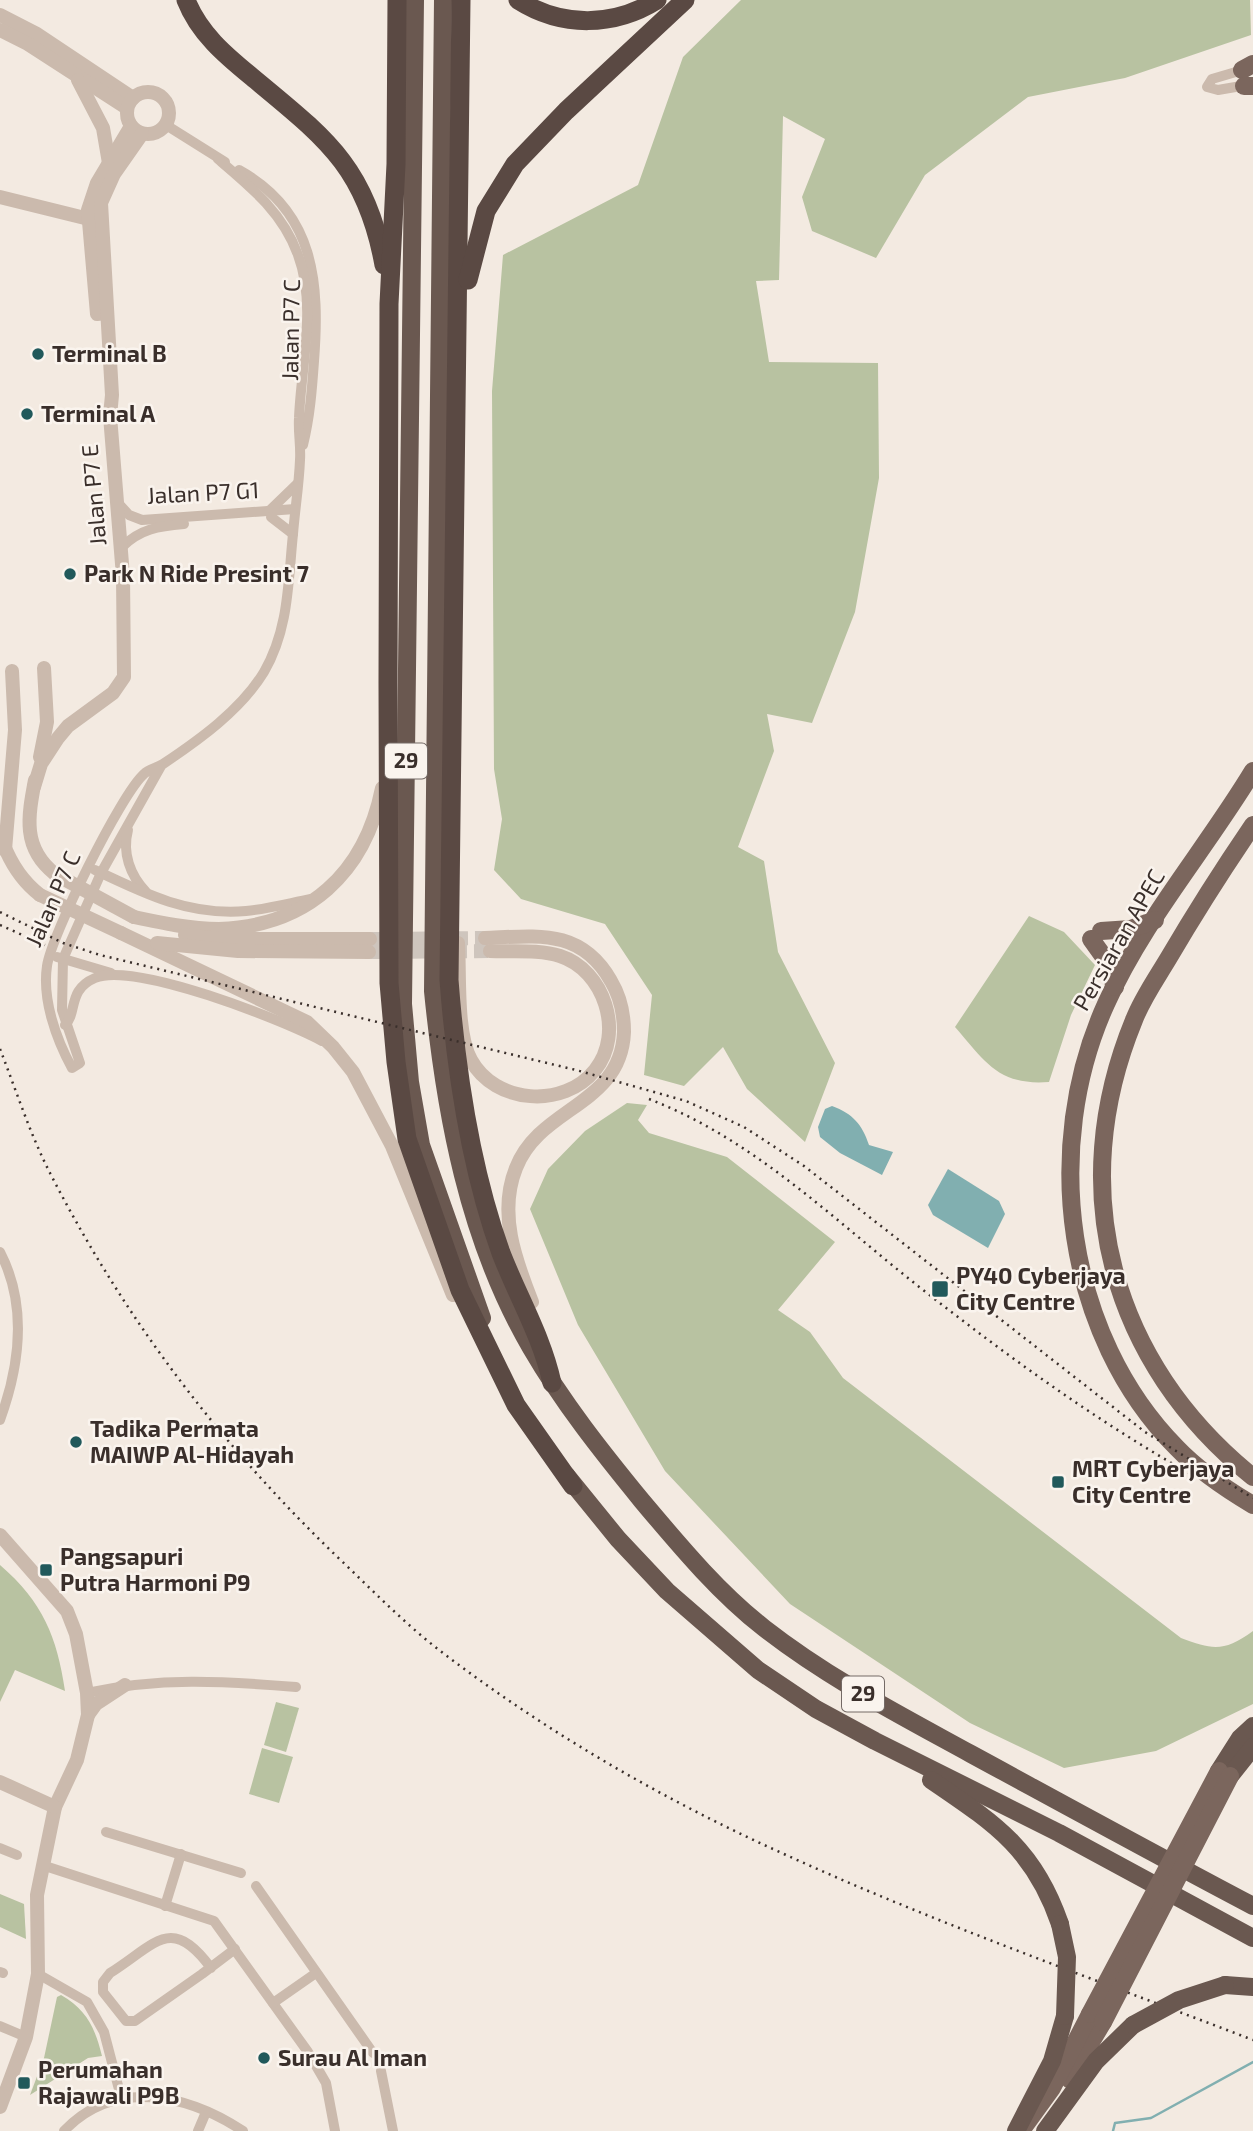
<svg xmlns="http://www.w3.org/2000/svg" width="1253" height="2131" font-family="'Exo 2',sans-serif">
<rect width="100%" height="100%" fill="#f3eae1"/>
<g fill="#b8c2a1">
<polygon points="741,0 1250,0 1251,35 1125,78 1028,97 925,175 876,258 812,231 802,197 825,139 783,116 779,280 756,281 769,362 878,363 879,478 855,612 812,723 767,714 774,751 738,847 764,861 778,952 835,1063 805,1142 747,1089 723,1047 684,1086 644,1075 652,995 605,924 521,899 494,870 502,819 494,769 492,391 503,255 638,185 683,57"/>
<path d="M1029,916L1064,932L1095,965L1071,1015L1049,1082C998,1086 985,1061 955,1027Z"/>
<path d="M627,1103L647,1105L638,1120L649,1133L727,1157L835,1242L778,1310L810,1332L843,1378L1181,1638C1213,1650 1224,1652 1253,1631V1704L1156,1751L1064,1768L970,1723L790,1604L665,1471L578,1325L530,1209L548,1169L585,1131Z"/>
<path d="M0,1565C43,1602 57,1637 65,1691L15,1670L0,1702Z"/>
<polygon points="276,1702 299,1708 286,1752 264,1745"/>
<polygon points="262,1748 293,1757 279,1803 249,1794"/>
<polygon points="0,1894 24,1904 26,1939 0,1927"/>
<path d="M61,1995C87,2010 95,2028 102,2056L88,2058L30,2095L44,2058L57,1997Z"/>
</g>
<g fill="#81afb0">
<path d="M832,1106C853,1114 862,1124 869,1145L893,1152L882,1175L840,1153L820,1137L818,1127L825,1109Z"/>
<polygon points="948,1169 999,1201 1005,1214 988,1248 933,1215 928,1205"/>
</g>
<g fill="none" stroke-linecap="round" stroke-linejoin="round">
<polyline stroke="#81afb0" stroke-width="2.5" points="1113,2131 1115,2123 1151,2118 1253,2062"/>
<g stroke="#cec5bd" stroke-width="14" stroke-dasharray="14 7" stroke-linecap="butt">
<polyline points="370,939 485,938"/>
<polyline points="369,952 490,951"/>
</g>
<g stroke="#cbbaad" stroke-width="10">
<polyline points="1246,69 1212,79 1207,87 1218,90 1247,85"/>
<polyline points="166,125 225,162"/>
<path d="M239,170C315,212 320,283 314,361C312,389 310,417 303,445"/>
<polyline points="119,504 129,515 142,520 295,509"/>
<polyline points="269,511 298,483"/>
<polyline points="271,517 293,534"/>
<path d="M122,547C140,529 159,526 184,524"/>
<path d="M161,766L101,873L63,959L62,1010L80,1063L72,1068C56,1039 42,999 47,966C51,936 121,794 144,774C149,769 157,768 163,764C199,740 241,710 264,672C289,629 288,582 293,534C295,509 299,485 300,460C301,446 298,432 299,418C301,365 317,306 298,255C283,213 251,187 218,159"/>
<path d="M128,830C122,853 130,875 146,892"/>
<path d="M95,870C145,894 190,916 246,911C268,909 290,903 311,899"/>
<polyline points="57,957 111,973"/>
<path d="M65,1025C78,1012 67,990 95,978C134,961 283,1020 322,1041"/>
<path d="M0,1252C28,1306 20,1365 0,1420"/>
<path d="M87,1693C159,1677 223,1681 296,1687"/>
<polyline points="106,1832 241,1873"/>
<polyline points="0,1848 17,1855"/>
<polyline points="42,1865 214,1921 308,2052 326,2083 335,2131"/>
<polyline points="256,1886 373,2053"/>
<polyline points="165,1906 181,1854"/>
<path d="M211,1968C171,1914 156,1944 110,1973L103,1982V1992L126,2021H135L202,1974L235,1949"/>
<polyline points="0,1972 3,1973"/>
<polyline points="38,1974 87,2002 104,2032 121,2097"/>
<polyline points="273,2003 316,1973"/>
<polyline points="0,2026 26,2037"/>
<polyline points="381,2071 393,2131"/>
<path d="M64,2131C114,2078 187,2094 243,2131"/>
<polyline points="198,2131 206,2112"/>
</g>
<g stroke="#cbbaad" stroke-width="14">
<polyline points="0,15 37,34 133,98"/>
<polyline points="0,30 28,44 127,108"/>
<polyline points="78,80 103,128 109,163"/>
<circle cx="148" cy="113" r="21"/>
<polyline points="0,197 97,221"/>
<polyline points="107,313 97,314 88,210 97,183 131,126"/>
<polyline points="40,757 47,722 44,668"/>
<path d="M35,780C28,817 22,848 55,874"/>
<polyline points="34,787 41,764 58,738 68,726 113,693 124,677 123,576 110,416 112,395 101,203 114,174 142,134"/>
<path d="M3,843C11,864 23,882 40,895"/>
<polyline points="5,850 15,730 12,671"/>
<path d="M134,917C162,923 190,929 219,929C308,926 365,873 382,788"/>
<polyline points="121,933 307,1022 333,1047 353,1072 392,1146 453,1295"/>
<polyline points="185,935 218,939 370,939"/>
<path d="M485,938C537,936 581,928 611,981C620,996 624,1014 624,1032C621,1106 540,1106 516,1168C498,1213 515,1259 532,1302"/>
<polyline points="157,943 238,951 369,952"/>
<path d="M458,943C460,975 456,1033 471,1060C495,1104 564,1109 595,1070C625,1033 604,970 560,956C539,949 512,952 490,951"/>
<polyline points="0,1535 67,1611 76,1634 87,1693 88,1715 77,1760 55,1807 37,1895 38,1974 26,2037 0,2107"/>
<polyline points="88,1715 96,1704 125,1685"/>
<polyline points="0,1782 55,1807"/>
</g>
<g stroke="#7b665d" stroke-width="18">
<polyline points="1242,70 1253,64"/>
<polyline points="1244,86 1253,86"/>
<path d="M1253,771C1206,849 1143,921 1106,1004C1041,1147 1065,1335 1177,1448C1199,1471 1226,1489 1253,1505"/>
<path d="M1253,825C1223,869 1195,913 1168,959C1156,979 1142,999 1134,1020C1064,1190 1111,1363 1253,1477"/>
<polyline points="1101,931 1131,929 1155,920"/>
<polyline points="1091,939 1106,960 1115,987"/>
<polyline points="1069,2079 1103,2022"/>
<polyline points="1023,2128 1052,2088 1090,2014"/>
</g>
<g stroke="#6a5850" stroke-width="18">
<polyline points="415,0 403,1004 410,1082 421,1145 482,1318"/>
<path d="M443,0L433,991C445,1113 468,1240 531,1348C563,1403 602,1452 642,1501C680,1546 718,1592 764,1628C828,1678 900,1715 971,1754C1065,1805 1158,1856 1253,1906"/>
<polyline points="566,1475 618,1539 667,1591 758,1670 816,1709 875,1741 1059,1833 1253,1938"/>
<polyline points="1219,1771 1240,1738 1253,1726"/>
<polyline points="1230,1776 1253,1747"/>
<path d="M931,1780C994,1823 1034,1848 1060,1924"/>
<polyline points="1225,1985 1253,1987"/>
<polyline points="1016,2131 1052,2061 1065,2016"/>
<polyline points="1045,2131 1096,2061 1133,2025"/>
</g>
<g stroke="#5a4943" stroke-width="19">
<path d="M186,0C199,33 225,55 252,77C324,137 366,166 384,265"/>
<polyline points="397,0 396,164 389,304 388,683 389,983 396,1062 407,1139 460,1290 516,1405 573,1486"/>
<path d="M461,0L449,980C456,1071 470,1167 501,1253C518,1297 542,1337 552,1383"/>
<path d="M518,0C562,28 614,27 657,0"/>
<polyline points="468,280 486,211 515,164 566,111 685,0"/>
</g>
<g stroke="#3a2f2b" stroke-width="2.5" stroke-dasharray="2 5" stroke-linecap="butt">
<polyline points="0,912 63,943 100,955 576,1070 686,1101 744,1127 804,1166 1145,1432 1253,1498"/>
<polyline points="0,925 45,945"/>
<path d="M0,1049C16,1090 30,1134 50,1173C128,1325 226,1452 350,1569C380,1598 410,1628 443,1653C544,1730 657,1796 773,1849C929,1921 1092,1978 1253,2040"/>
<path d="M649,1099C753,1139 832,1218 918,1286C1007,1356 1095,1420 1194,1476"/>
</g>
<g stroke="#cbbaad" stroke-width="14">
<polyline points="55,874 134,917"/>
<polyline points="40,895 121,933"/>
</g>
<g stroke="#7b665d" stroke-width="18">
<polyline points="1090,2014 1219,1771"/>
<polyline points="1103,2022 1230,1776"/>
</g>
<g stroke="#6a5850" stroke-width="18">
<polyline points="1060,1924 1067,1957 1065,2016"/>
<polyline points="1133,2025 1179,2000 1225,1985"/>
</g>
</g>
<g fill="#21595b" stroke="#faf4ee" stroke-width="2.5">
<circle cx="38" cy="354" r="7"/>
<circle cx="27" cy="414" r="7"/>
<circle cx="70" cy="574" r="7"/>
<rect x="931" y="1280" width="18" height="18" rx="3.5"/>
<circle cx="76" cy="1442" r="7"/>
<rect x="1051" y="1475" width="14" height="14" rx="3.5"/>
<rect x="39" y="1563" width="14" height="14" rx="3.5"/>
<circle cx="264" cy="2058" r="7"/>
<rect x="17" y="2076" width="14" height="14" rx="3.5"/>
</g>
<g text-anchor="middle" stroke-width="5" stroke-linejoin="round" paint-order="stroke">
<g fill="#faf4ee" stroke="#746a66" stroke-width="2">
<rect x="385" y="743.5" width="42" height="35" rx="5"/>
<rect x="842" y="1676.5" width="42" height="35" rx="5"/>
</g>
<g font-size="21" font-weight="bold" fill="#3a2f2b">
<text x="406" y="768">29</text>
<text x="863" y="1701">29</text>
</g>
<g font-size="23" fill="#3a2f2b" stroke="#faf4ee">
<text transform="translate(291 330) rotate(-89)" y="8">Jalan P7 C</text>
<text transform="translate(203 493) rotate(-3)" y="8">Jalan P7 G1</text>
<text transform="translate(94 495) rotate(-95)" y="8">Jalan P7 E</text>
<text transform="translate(53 899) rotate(-66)" y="8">Jalan P7 C</text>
<text transform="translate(1119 940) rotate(-60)" y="8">Persiaran APEC</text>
</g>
<g font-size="23" font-weight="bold" fill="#3a2f2b" stroke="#faf4ee" text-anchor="start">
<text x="52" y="362">Terminal B</text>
<text x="41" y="422">Terminal A</text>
<text x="84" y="582">Park N Ride Presint 7</text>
<text x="956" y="1284">PY40 Cyberjaya<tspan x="956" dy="26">City Centre</tspan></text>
<text x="90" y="1437">Tadika Permata<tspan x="90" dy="26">MAIWP Al-Hidayah</tspan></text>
<text x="1072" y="1477">MRT Cyberjaya<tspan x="1072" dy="26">City Centre</tspan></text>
<text x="60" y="1565">Pangsapuri<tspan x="60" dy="26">Putra Harmoni P9</tspan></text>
<text x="278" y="2066">Surau Al Iman</text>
<text x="38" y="2078">Perumahan<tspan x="38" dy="26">Rajawali P9B</tspan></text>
</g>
</g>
</svg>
